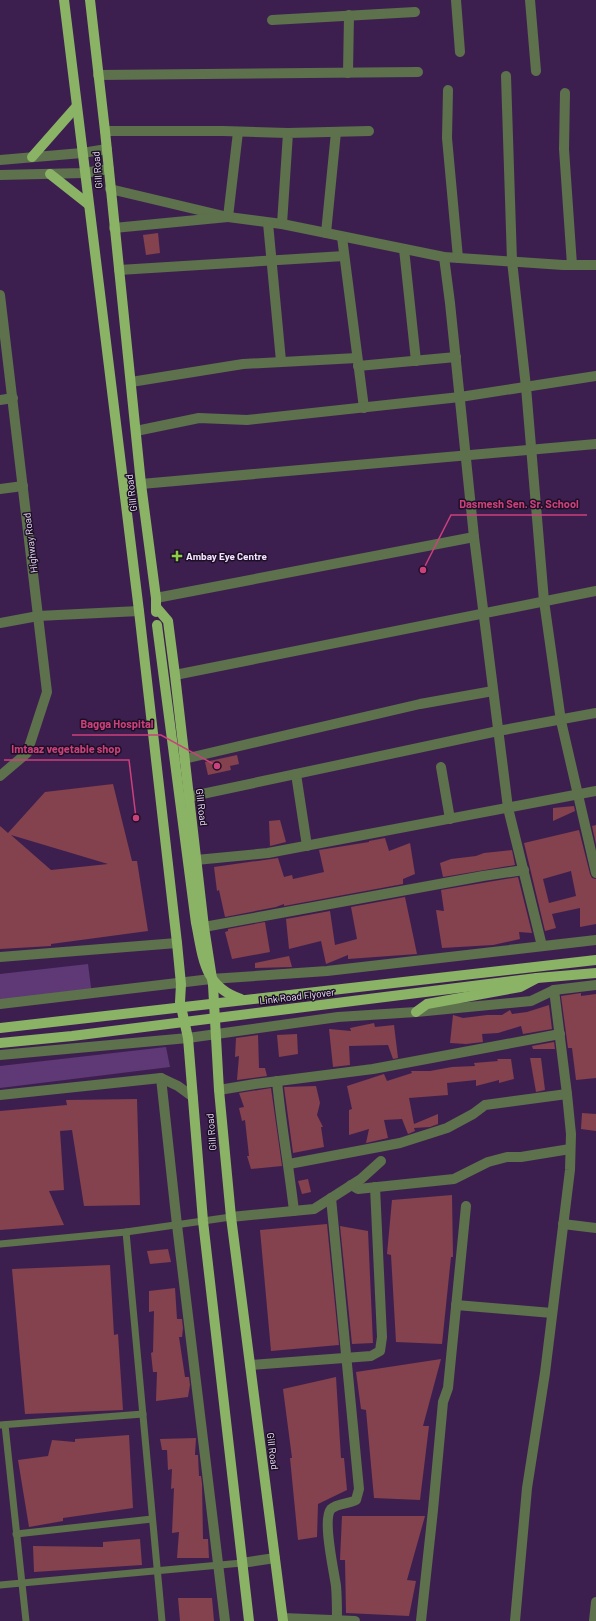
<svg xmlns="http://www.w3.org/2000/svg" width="596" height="1621" font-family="Barlow,sans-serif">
<rect width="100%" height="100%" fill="#3d1f4f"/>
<g fill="#5e3975">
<polygon points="88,964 92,995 0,1005 0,974"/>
<polygon points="166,1047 170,1067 0,1088 0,1066"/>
</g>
<g fill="#83424d" fill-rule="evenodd">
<polygon points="158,233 160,253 146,255 143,235"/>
<polygon points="237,755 239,764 230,766 231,770 208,775 205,762"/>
<path d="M113,784L132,861H137L148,931L51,944V946L0,949V826L8,833L45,792ZM11,835L108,864L51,870Z"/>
<polygon points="574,806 575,811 553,821 553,808"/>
<polygon points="280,820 286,842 270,846 269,821"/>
<polygon points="596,825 596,844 592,826"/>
<path d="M579,830L590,874L592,878L596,879V924L580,927V908L552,914L556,928L545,931L524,843ZM571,871L576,896L549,903L543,879Z"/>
<polygon points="385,838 389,851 410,843 415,874 403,879 403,884 284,906 284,904 276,907 225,917 219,890 217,891 214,867 278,858 284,877 292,875 293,879 324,872 319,850 369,842 369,841"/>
<polygon points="512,850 515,865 443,877 440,863 451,859 476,856 484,853"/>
<polygon points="518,877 532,933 519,932 520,939 493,945 442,948 436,910 444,911 441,890"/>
<polygon points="405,897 417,954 348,959 348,955 326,964 321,941 289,949 286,919 330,911 335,945 357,939 351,907"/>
<polygon points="265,922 270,952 232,959 225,932 228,931 228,929"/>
<polygon points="289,956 292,967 255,968 255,963"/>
<polygon points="581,993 581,996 596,994 596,1078 576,1080 572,1048 568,1048 561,996"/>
<polygon points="549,1005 552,1029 523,1034 521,1026 498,1033 482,1034 483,1042 466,1044 450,1043 453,1015 463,1018 487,1015 502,1015 510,1010 512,1014 527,1012"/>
<polygon points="374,1023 375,1027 394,1025 398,1058 393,1059 388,1045 349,1046 350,1065 333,1067 329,1029 351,1031 350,1028"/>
<polygon points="297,1034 298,1054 279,1057 277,1035"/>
<polygon points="258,1035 259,1068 265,1068 267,1076 237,1080 239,1056 235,1057 236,1038"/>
<polygon points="554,1042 555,1049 533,1049 532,1046"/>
<polygon points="530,1058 541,1058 545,1090 536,1092"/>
<polygon points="497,1059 511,1059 514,1079 499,1083 499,1080 476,1086 476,1080 447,1083 448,1095 409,1098 414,1124 438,1114 438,1124 430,1127 414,1128 415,1131 408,1134 402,1119 384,1120 388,1138 366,1143 369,1129 349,1135 349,1110 352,1109 347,1086 384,1074 387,1081 412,1073 411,1071 430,1071 452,1067 475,1066 474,1063 498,1061"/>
<polygon points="316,1086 320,1103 317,1115 323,1127 321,1127 324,1147 293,1153 284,1087"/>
<polygon points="271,1088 282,1166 251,1169 247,1156 249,1156 245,1120 242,1121 239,1108 244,1107 239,1093"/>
<polygon points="137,1099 140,1205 84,1206 72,1130 60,1131 64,1190 49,1191 64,1225 0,1230 0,1111 67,1105 66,1100"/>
<polygon points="582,1113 596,1114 596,1131 581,1129"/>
<polygon points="308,1179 311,1192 302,1194 298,1181"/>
<polygon points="452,1195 453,1257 451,1257 442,1344 396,1342 391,1255 387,1254 392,1200"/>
<polygon points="327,1224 339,1345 271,1351 260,1230"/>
<polygon points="340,1226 368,1231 373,1343 352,1344"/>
<polygon points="168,1249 171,1262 150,1264 147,1251"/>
<polygon points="110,1265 114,1335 118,1334 123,1410 25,1414 12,1269"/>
<polygon points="175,1288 177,1319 182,1319 183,1328 182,1337 179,1337 185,1377 189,1377 190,1385 188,1397 156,1401 157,1372 153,1372 151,1353 153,1352 154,1311 149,1312 149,1291"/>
<polygon points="441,1359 423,1426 429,1426 420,1500 374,1498 366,1410 361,1409 356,1372"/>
<polygon points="336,1377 341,1458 344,1458 347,1490 318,1504 317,1537 298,1540 290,1458 292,1458 283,1389"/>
<polygon points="129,1435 133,1508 63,1518 63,1521 29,1527 18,1460 48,1456 52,1440 75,1442 75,1439"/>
<polygon points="196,1438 195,1455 198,1455 199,1476 201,1476 202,1483 203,1539 208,1539 209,1558 177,1558 179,1532 172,1533 174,1488 171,1489 172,1469 168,1470 167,1450 162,1450 160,1439"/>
<polygon points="342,1516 425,1516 407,1580 416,1581 409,1616 346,1613 345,1560 340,1560"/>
<polygon points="140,1539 142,1565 34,1572 33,1546 103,1547 103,1542"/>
<polygon points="178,1598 212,1598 214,1621 180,1621"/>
</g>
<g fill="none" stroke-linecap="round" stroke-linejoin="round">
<g stroke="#5d714c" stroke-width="7">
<polyline points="126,1232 162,1621"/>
<polyline points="0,1244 126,1232 231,1217"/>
<polyline points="0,1425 143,1414"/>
<polyline points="5,1425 26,1621"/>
<polyline points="16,1534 152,1519"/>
<polyline points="0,1585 242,1563"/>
</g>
<g stroke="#5d714c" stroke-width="10">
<polyline points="456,0 460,52"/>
<polyline points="530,0 536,71"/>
<polyline points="272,20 415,12"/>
<polyline points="348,73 349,15"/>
<polyline points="98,75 418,72"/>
<polyline points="506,76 512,261 526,387 544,601 561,721 596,873"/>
<polyline points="448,90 447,138 458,258"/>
<polyline points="565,93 564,149 572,265"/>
<polyline points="105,131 223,131 288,133"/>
<polyline points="110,189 228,217 282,224 444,257 563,265 596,265"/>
<polyline points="268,223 281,361"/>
<polyline points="282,224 288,133 369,131"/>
<polyline points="114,228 228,217 238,132"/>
<polyline points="326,233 336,132"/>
<polyline points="342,237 364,408"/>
<polyline points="404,249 416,361"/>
<polyline points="444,257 450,303 474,537 508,808 542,946"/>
<polyline points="119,270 344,256"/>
<polyline points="0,295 47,692 27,753 0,776"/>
<polyline points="358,366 456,357"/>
<polyline points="131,382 243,364 357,358"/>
<polyline points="0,400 13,398"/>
<polyline points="136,431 199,418 247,420 460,397 596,376"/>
<polyline points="141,484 596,444"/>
<polyline points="0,489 23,486"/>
<polyline points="156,598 474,537"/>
<polyline points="0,623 38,616 139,611"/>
<polyline points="175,675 596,591"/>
<polyline points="184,759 420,704 493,691"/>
<polyline points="441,767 450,819"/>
<polyline points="296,774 307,846"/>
<polyline points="188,797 498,731 596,713"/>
<polyline points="196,860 268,853 596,791"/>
<polyline points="204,927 483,876 524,870"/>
<polyline points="0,957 177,943"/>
<polyline points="161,1078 177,1225 225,1621"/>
<path d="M277,1081C281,1124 289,1167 294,1211"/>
<polyline points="219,1090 255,1084 373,1069 560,1034"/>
<polyline points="0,1095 161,1078 178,1086 193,1097"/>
<polyline points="289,1164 400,1143 447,1128 473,1114 485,1105 567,1094"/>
<polyline points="351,1185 358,1189 454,1179 488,1162 507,1157 521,1157 570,1149"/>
<path d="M331,1198L359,1489L356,1500C349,1504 337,1503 331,1509C322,1519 334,1571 336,1586C337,1597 337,1608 337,1620"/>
<polyline points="231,1217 314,1209 361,1179 381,1161"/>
<polyline points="563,1224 596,1228"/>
<polyline points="456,1305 552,1313"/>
<polyline points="250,1365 371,1356 380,1351 382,1337 375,1187"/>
<polyline points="242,1563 275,1558"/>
<polyline points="283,1618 355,1621"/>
<polyline points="421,1621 433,1510 443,1402 448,1388 466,1206"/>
<polyline points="515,1621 527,1488 545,1373 570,1170 571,1134 567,1094 554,990"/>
<polyline points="594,1621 596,1602"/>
</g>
<g stroke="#5d714c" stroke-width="10">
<polyline points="0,160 82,153 107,149"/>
<polyline points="0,175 84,173 109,169"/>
<polyline points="0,1004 211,979 327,971 596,940"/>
<polyline points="0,1055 188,1038 338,1017 416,1012 531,1001 554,990 596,985"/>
</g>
<g stroke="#8ab365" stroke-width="10">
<polyline points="64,0 139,611 177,943 181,984 180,1002 188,1038 203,1221 249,1621"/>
<polyline points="90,0 105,131 141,484 156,598 156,612"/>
<polyline points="32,157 76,107"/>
<polyline points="50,174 88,204"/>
<polyline points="156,607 168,621 175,675 204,927 213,985 219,1090 231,1217 283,1621"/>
<polyline points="416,1012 427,1004 520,987 537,978"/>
</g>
<g stroke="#8ab365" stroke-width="10">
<path d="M157,625L196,923C203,956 203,987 241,999"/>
<polyline points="0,1028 596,960"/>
<polyline points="0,1043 72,1036 537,978 596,973"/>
</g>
</g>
<path fill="#8dce44" stroke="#1d1026" stroke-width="1.5" d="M175 550h4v4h4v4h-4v4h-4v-4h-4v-4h4z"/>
<g text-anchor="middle" stroke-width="3" stroke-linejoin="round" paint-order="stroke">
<g font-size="10" fill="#f2e1ff" stroke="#1d1026">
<text transform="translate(97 170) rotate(-95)" y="4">Gill Road</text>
<text transform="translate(131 493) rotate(-97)" y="4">Gill Road</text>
<text transform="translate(30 543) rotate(-97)" y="4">Highway Road</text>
<text transform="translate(202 807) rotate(83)" y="4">Gill Road</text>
<text transform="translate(297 996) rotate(-7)" y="4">Link Road Flyover</text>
<text transform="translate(211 1132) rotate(-95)" y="4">Gill Road</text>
<text transform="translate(273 1451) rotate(83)" y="4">Gill Road</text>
</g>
<g font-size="10" font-weight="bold" fill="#f2e1ff" stroke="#1d1026" text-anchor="start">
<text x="186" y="560">Ambay Eye Centre</text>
</g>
</g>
<path fill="none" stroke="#cc407c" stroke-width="1.5" d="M423 570L451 515H587M217 766L161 735H72M136 818L129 760H4"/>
<g fill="#cc407c" stroke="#1d1026" stroke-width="1.5">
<circle cx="423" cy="570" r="4"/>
<circle cx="217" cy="766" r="4"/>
<circle cx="136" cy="818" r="4"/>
</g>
<g font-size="11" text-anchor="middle" font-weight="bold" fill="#cc407c" stroke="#1d1026" stroke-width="3" stroke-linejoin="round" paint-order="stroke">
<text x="519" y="508">Dasmesh Sen. Sr. School</text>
<text x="117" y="728">Bagga Hospital</text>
<text x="66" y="753">Imtaaz vegetable shop</text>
</g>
</svg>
